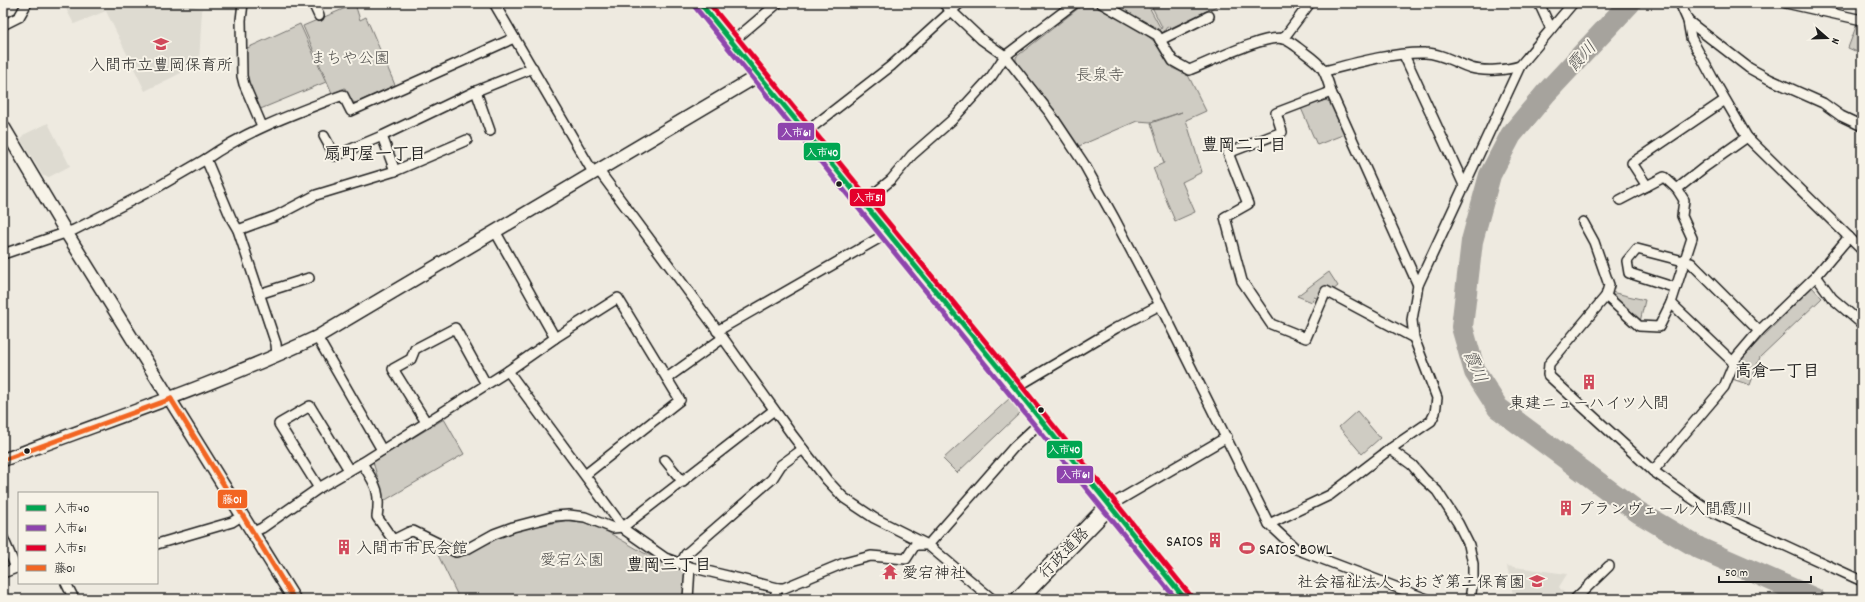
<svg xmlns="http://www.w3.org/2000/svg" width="1865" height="602" font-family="Dekko,'Klee One',sans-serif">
<rect width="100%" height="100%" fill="#eeeae0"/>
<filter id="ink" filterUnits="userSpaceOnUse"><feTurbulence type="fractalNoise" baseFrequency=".025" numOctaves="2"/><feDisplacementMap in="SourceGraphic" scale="8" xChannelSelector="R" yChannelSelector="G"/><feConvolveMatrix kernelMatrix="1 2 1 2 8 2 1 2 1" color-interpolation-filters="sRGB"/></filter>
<g filter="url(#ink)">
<g fill="#dedbd1">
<polygon points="63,3 184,3 202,9 199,64 145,91 106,11 74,24"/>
<polygon points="48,123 70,166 49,177 43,176 21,140 23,135"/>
<polygon points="1507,566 1567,574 1559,587 1568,597 1566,599 1514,599"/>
</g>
<g fill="#cfccc3" stroke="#767470">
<polygon points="1108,3 1147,3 1161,29 1162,27 1150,3 1223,3 1171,28 1170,26 1166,28 1162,36"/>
<polygon points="355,4 360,20 366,17 395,85 356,103 351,101 345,88 332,93 303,26"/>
<polygon points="1080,7 1097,7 1144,33 1155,42 1172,68 1188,75 1206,111 1186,120 1202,172 1182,182 1195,212 1175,221 1153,168 1164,163 1151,123 1182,112 1151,122 1137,121 1079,146 1058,115 1016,61 1016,57"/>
<polygon points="300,24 326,82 258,110 247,85 245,49"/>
<polygon points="1857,24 1862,25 1862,54 1848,48"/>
<polygon points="1325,100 1330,102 1345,134 1317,145 1301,108"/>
<polygon points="1329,272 1338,286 1333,290 1325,286 1319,299 1314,297 1312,302 1297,296"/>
<polygon points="1812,287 1822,298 1760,357 1750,385 1732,379 1741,359"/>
<polygon points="1611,292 1645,300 1640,322 1610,294"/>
<polygon points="1010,398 1021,412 957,473 943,459"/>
<polygon points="1357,411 1380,438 1362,454 1339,427"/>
<polygon points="444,419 464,454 382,502 382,492 373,462"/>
<polygon points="573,519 592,523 644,553 683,568 686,573 684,599 455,599 457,594 437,553 476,546 514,531"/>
</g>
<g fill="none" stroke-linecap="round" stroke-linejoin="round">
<polyline stroke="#a6a39d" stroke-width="22" points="1630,3 1546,93 1511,135 1490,175 1472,241 1462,327 1475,372 1498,408 1638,512 1699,548 1815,599"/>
<defs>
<g id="minor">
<polyline points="243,3 241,20 242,76 244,84 262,126"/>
<polyline points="313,3 319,16"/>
<polyline points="494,3 594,174"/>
<polyline points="943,3 981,39 1005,56 1050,113 1084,164 1114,218 1160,305 1269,524 1296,549 1427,599"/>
<path d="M1101,3L1157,35L1173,61L1189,70C1208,63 1267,33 1284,39C1292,42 1298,48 1305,53C1323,66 1325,70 1331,92L1418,285"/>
<polyline points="1539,3 1551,29"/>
<polyline points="1680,3 1688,21 1691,38 1712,77 1747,137 1862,250"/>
<polyline points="1786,3 1862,20"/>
<polyline points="1688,21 1749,68 1769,79 1823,103 1841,116 1862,126"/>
<polyline points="3,25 19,17 27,3"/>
<polyline points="1283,39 1310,3"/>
<polyline points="1160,40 1209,16"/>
<polyline points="732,42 778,3"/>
<polyline points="1404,55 1464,185"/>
<path d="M1325,71C1355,63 1394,52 1425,53C1441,53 1456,63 1471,68C1485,72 1507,70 1520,66"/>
<polyline points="476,91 490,131"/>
<polyline points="1331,92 1276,113 1282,132 1228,153 1248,204 1225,217 1242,281 1271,324 1306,338 1326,291 1414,338"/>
<polyline points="806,132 891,66 960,3"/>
<polyline points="324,136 335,156 382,136 476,91 533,68"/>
<polyline points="382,136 395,171"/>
<polyline points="599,171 723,338 793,436 827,480 844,498 874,518 928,545 992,599"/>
<polyline points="1647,186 1632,163 1725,100"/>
<polyline points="1620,200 1664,177 1677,189"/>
<polyline points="863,203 891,180 912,155 952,120 991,77 1005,56 1075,3"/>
<polyline points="1583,222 1594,242 1609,285 1606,296 1549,364 1548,375 1653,471 1710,511 1862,581"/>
<polyline points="238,230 276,216 316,195 395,171 467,140"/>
<polyline points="495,231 555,338"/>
<polyline points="3,254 74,230 156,188 206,159"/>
<polyline points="1816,276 1832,298 1862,324"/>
<polyline points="1676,288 1629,273 1627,261 1637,249 1691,263 1759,331"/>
<polyline points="259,294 309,278"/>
<polyline points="1606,296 1639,326 1659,327 1671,303"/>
<polyline points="717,331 888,233"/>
<polyline points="317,337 382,450"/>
<path d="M277,356L276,344L238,230L231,218L206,159C248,130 295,113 343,95L351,111L514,38"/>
<polyline points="1734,363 1671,303 1692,238 1682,216 1684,200 1677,189 1706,166 1747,137"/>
<polyline points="667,378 723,338"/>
<polyline points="1015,388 1116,328 1160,305"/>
<polyline points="426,422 393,369 411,359 415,349 455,328 486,384"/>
<polyline points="1390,449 1412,465 1424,479 1437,491 1458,523 1469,545 1473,564 1473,580 1470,599"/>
<polyline points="665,460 683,482"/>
<polyline points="362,463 508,371"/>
<polyline points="1653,471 1724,387 1736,358 1759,331 1816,276 1849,237"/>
<polyline points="585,475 680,400 618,298 555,338 508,371 625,530 665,558 690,567 778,588 784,588 844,563 871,556 906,559 915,545 928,545"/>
<polyline points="319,488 279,424 310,406 349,470"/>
<polyline points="1109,506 1227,437"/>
<polyline points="1269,524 1330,495 1390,449 1425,425 1431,421 1435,413 1437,398 1414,338 1412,320 1418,285 1520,66 1573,3"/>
<path d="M253,532L262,528L319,488L362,463C375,484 381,490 377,517L393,540L409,532L413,531L456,552L467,549L494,534L513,527L555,516L569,515L585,517L613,528L623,527L774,410"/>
<polyline points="3,538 16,568"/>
<polyline points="157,544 232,522 243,515"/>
<polyline points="928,545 1014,447 1042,421"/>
<polyline points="681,563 686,554 772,479 781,465 803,449"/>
<polyline points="3,573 19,567"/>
<polyline points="66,583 74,599"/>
<polyline points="688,599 690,567"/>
<polyline points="774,599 778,588"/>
<polyline points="1575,599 1609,566"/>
</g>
<g id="tertiary">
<polyline points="700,3 1073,459 1109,506"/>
<polyline points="3,126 66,232 294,599"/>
<path d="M3,460C108,420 215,385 317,337L759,75"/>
</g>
<polyline id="trunk" points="1019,599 1109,506 1185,599"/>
</defs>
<use href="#minor" stroke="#1c1c1c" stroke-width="12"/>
<use href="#tertiary" stroke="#1c1c1c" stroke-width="15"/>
<use href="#trunk" stroke="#1c1c1c" stroke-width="19"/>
<use href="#minor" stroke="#f7f3e8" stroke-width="9"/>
<use href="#tertiary" stroke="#f7f3e8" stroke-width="12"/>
<use href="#trunk" stroke="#f7f3e8" stroke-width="16"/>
<defs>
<polyline id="bus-1" points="700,3 1015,388 1185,599"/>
<polyline id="bus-2" points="695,7 1176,599"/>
<polyline id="bus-3" points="709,3 1020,384 1190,595"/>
<g id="bus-4">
<polyline points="171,399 294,599"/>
<polyline points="3,460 171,399"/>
</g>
</defs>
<use href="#bus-1" stroke="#f7f3e8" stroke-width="8"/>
<use href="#bus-2" stroke="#f7f3e8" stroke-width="8"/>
<use href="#bus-3" stroke="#f7f3e8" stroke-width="8"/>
<use href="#bus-4" stroke="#f7f3e8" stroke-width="8"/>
<use href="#bus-1" stroke="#00a651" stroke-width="5"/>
<use href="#bus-2" stroke="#8e44ad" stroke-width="5"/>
<use href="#bus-3" stroke="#e4002b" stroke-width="5"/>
<use href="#bus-4" stroke="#f26522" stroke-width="5"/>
</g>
</g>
<defs>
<symbol id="school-bare" viewBox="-9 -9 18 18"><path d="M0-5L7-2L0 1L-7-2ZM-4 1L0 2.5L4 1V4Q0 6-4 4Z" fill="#d1495b" stroke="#f7f3e8" stroke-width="2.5" paint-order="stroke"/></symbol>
<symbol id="building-bare" viewBox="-9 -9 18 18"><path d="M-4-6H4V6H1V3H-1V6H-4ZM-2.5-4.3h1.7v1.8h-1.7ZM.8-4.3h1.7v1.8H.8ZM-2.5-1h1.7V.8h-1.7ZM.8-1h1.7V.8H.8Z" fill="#d1495b" stroke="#f7f3e8" stroke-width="2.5" paint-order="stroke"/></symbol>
<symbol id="stadium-bare" viewBox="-9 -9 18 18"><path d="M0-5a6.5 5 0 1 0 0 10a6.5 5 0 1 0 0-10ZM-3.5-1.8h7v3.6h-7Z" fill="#d1495b" stroke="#f7f3e8" stroke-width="2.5" paint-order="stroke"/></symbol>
<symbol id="temple-bare" viewBox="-9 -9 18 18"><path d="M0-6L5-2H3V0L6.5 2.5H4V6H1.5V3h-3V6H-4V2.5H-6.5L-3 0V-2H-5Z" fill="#d1495b" stroke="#f7f3e8" stroke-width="2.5" paint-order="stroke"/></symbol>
</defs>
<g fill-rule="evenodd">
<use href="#school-bare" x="150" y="33" width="22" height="22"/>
<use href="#building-bare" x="1578" y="371" width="22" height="22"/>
<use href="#building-bare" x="1555" y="497" width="22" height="22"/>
<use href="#building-bare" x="1204" y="529" width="22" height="22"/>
<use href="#building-bare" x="333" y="536" width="22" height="22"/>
<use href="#stadium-bare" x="1236" y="537" width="22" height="22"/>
<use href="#temple-bare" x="879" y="561" width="22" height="22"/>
<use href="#school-bare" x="1526" y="570" width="22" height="22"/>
</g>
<g fill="#1c1c1c" stroke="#f7f3e8" stroke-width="1.5">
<circle cx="839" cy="184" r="3.5"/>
<circle cx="1041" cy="410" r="3.5"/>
<circle cx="27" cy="451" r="3.5"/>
</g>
<g text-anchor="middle" stroke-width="4" stroke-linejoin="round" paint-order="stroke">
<g font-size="16" fill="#52514e" stroke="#f7f3e8">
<text x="350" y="63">まちや公園</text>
<text x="1100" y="80">長泉寺</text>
<text x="572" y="565">愛宕公園</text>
</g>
<g font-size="16" fill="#1c1c1c" stroke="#f7f3e8" text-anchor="start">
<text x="161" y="70" text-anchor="middle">入間市立豊岡保育所</text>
<text x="1589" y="408" text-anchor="middle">東建ニューハイツ入間</text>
<text x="1578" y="514">プランヴェール入間霞川</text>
<text x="1203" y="546" text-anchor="end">SAIOS</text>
<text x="356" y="553">入間市市民会館</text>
<text x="1259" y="554">SAIOS BOWL</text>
<text x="902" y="578">愛宕神社</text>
<text x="1525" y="587" text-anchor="end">社会福祉法人 おおぎ第二保育園</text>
</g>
<g font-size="16" fill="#1c1c1c" stroke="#f7f3e8">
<text transform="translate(1063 552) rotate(-46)" y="6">行政道路</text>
</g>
<g font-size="17" font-style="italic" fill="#535250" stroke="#f7f3e8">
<text transform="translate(1581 56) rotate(-47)" y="6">霞川</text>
<text transform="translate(1476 366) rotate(67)" y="6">霞川</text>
</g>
<g font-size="17" font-weight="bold" fill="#1c1c1c" stroke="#f7f3e8">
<text x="1244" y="150">豊岡二丁目</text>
<text x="375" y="159">扇町屋一丁目</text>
<text x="1777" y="376">高倉一丁目</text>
<text x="669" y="570">豊岡三丁目</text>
</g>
</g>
<g stroke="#f7f3e8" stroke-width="1.5">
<rect x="777" y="122" width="38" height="19" rx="4" fill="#8e44ad"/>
<rect x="803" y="142" width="38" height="19" rx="4" fill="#00a651"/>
<rect x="849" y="188" width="37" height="19" rx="4" fill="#e4002b"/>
<rect x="1046" y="440" width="37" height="19" rx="4" fill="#00a651"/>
<rect x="1056" y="465" width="38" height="19" rx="4" fill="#8e44ad"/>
<rect x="217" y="489" width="31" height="20" rx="4" fill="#f26522"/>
</g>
<g font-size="11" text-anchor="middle" font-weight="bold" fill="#fff">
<text x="796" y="136">入市61</text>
<text x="822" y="156">入市40</text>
<text x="868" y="201">入市51</text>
<text x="1064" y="453">入市40</text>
<text x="1075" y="478">入市61</text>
<text x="232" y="503">藤01</text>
</g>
<rect width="1865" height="602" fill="none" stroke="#f7f3e8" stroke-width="16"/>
<rect x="8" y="8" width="1849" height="586" fill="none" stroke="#1c1c1c" stroke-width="1.5" filter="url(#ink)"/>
<rect x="18" y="492" width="140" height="92" fill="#f7f3e8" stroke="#9f9d96"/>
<rect x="26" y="505" width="20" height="6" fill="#00a651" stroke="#9f9d96"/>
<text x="54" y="512" font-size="12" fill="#1c1c1c">入市40</text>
<rect x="26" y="525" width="20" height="6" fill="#8e44ad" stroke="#9f9d96"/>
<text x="54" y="532" font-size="12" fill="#1c1c1c">入市61</text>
<rect x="26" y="545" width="20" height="6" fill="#e4002b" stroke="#9f9d96"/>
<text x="54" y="552" font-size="12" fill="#1c1c1c">入市51</text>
<rect x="26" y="565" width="20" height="6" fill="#f26522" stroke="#9f9d96"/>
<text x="54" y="572" font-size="12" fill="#1c1c1c">藤01</text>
<g transform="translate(1827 38) rotate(110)" stroke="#f7f3e8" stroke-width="3" paint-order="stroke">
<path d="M0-3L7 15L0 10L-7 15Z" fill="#1c1c1c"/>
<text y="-6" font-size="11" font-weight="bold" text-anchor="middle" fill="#1c1c1c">N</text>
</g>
<path d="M1719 576v6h92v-6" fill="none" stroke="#1c1c1c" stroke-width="2"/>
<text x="1725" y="576" font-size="12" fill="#1c1c1c" stroke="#f7f3e8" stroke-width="3" paint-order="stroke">50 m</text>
</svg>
